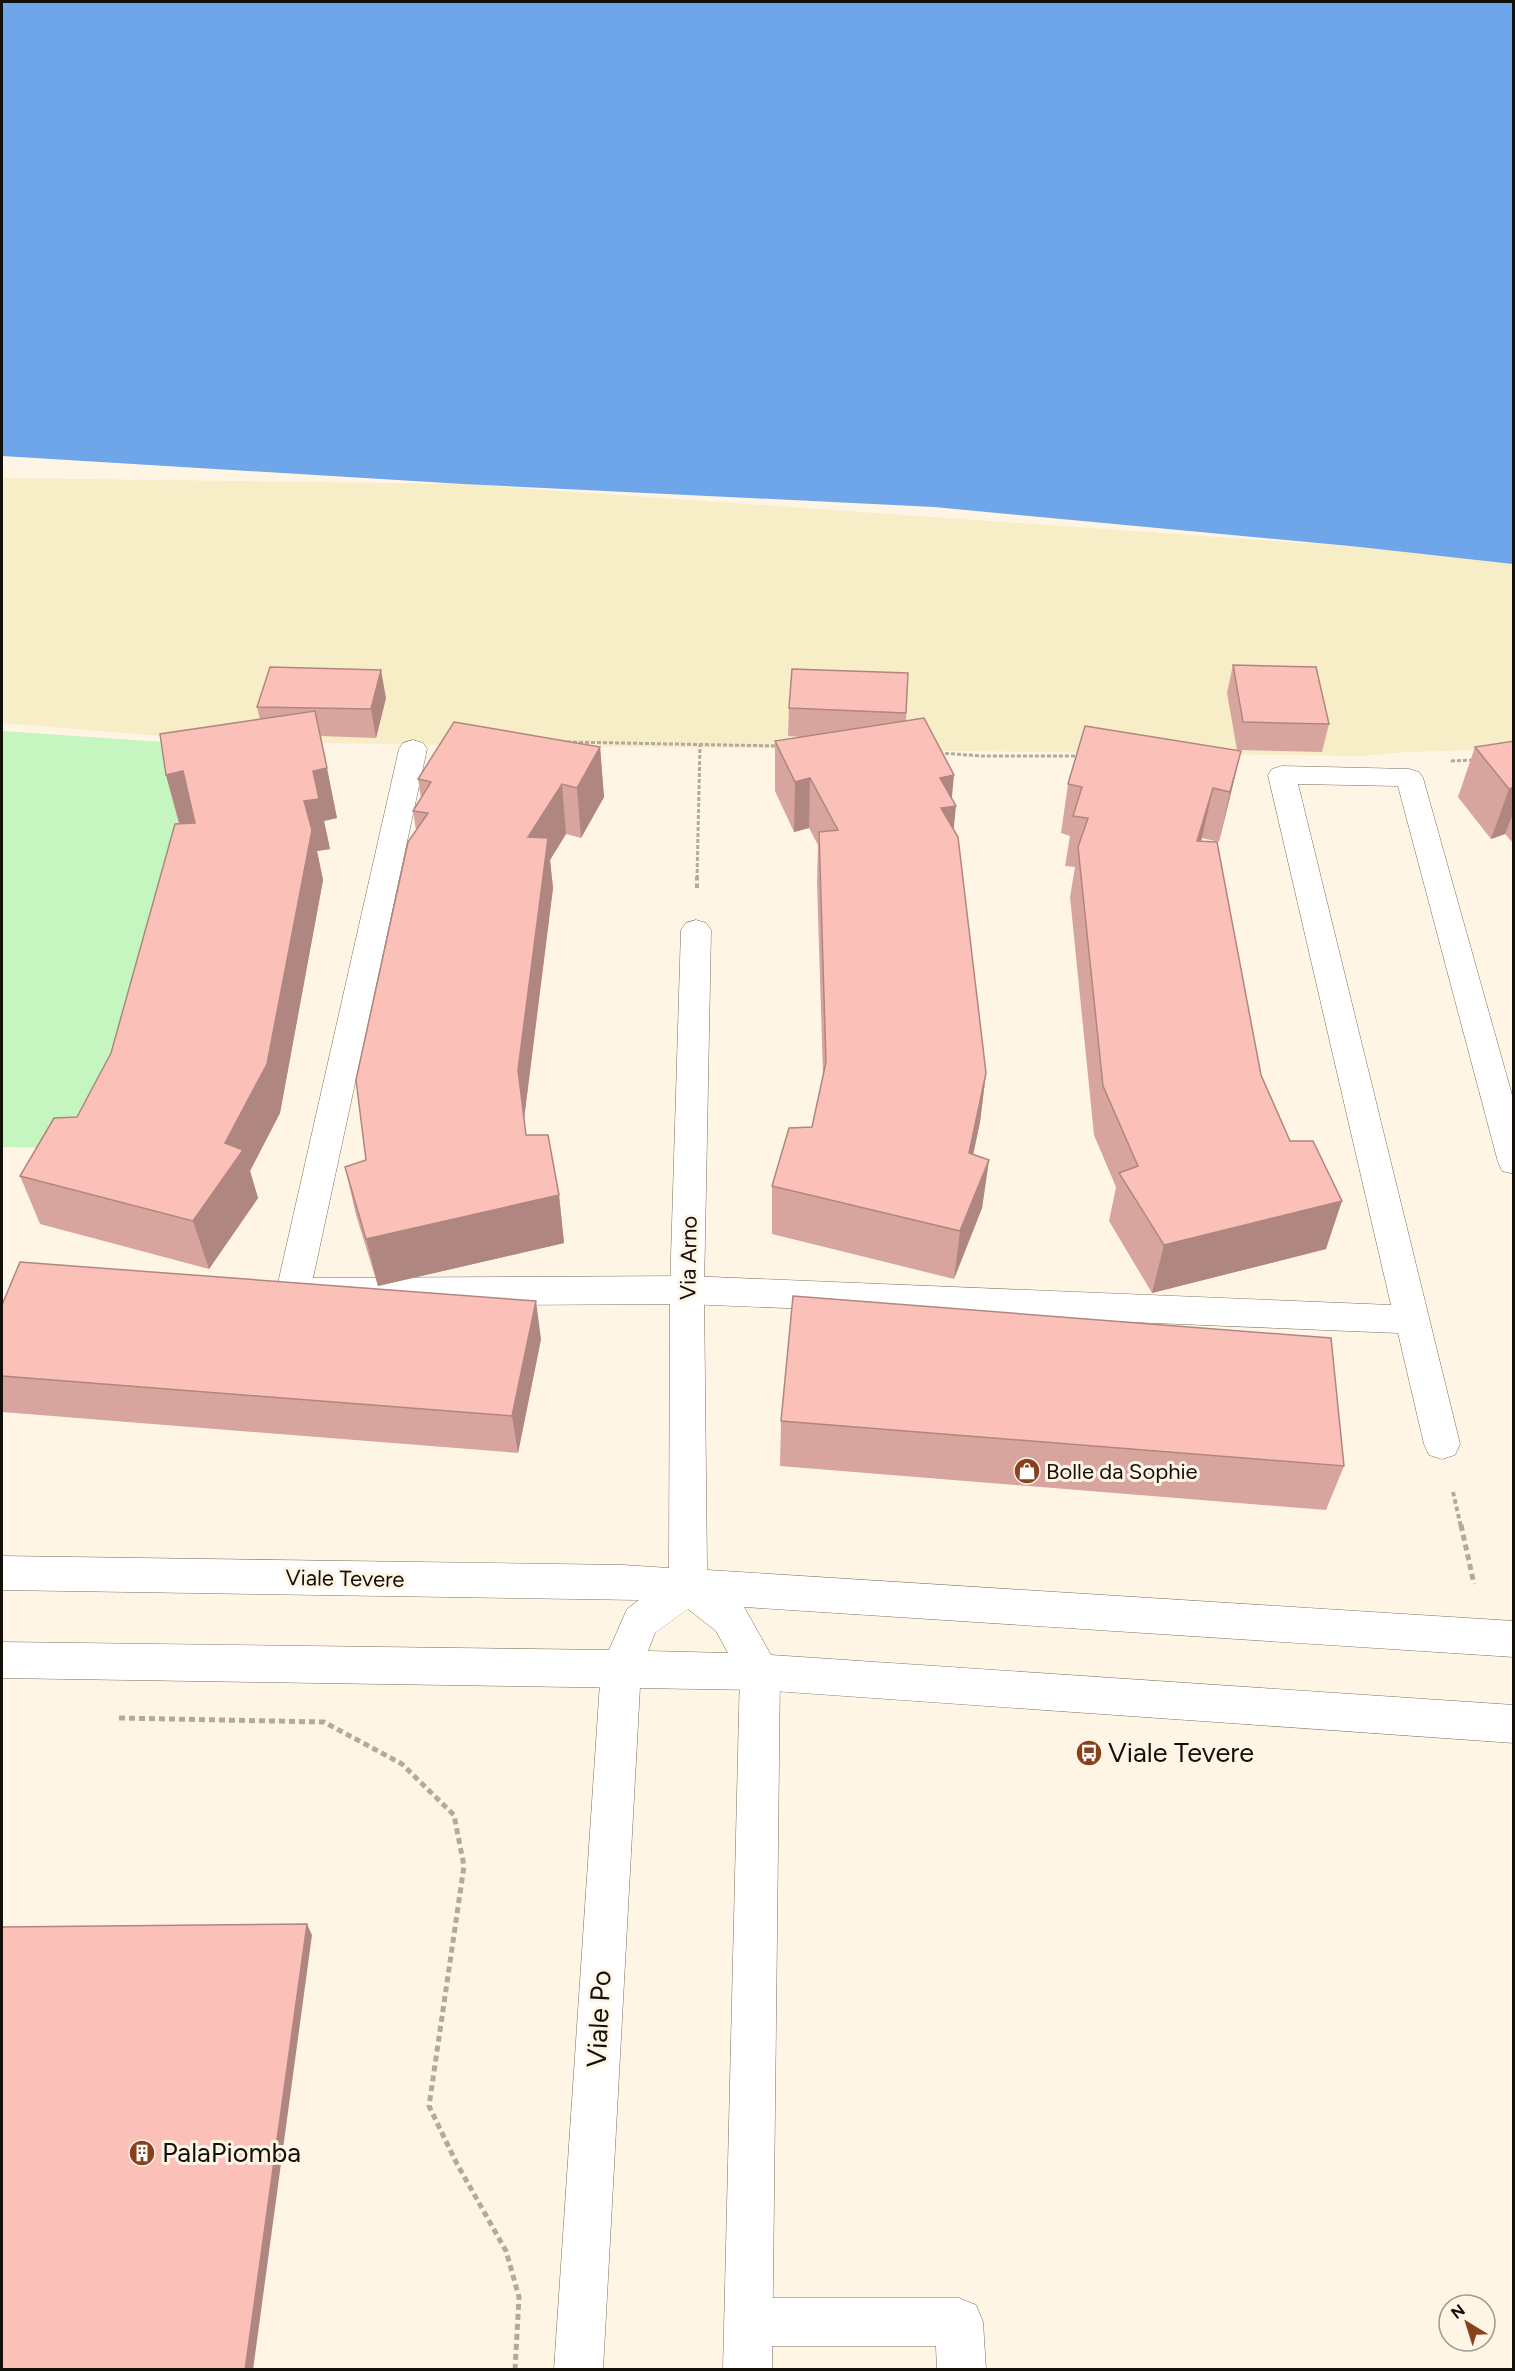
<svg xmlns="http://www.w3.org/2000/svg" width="1515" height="2371" font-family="Figtree,sans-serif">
<rect width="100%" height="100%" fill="#fff5e5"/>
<polygon fill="#c5f6bf" points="2,731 326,753 325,761 180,825 197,821 128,1102 57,1148 2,1147"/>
<polygon fill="#f7edc7" points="2,478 463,484 1360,547 1464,537 1513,540 1513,749 1408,752 1361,756 233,742 2,723"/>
<polygon fill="#6fa5e9" points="2,2 1513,2 1513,564 1360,547 934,507 463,484 2,456"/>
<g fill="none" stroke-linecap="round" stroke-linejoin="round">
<defs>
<g id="service">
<polygon points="413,740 423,743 427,749 313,1278 687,1276 1391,1305 1268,775 1272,769 1282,766 1409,769 1419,772 1423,778 1514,1102 1514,1174 1502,1171 1498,1162 1398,786 1298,784 1460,1444 1455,1455 1442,1459 1429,1455 1424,1444 1398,1333 687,1304 293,1306 281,1302 276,1292 399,749 403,743"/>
<polygon points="748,2298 959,2298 976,2305 983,2322 986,2370 937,2370 936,2346 748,2346 731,2339 724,2322 731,2305"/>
</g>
<path id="minor" d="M696,920L706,923L711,930L704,1290L707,1570L1514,1621V1657L744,1607L771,1655L1514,1705V1743L760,1690L2,1678V1642L609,1650L627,1609L639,1600L2,1590V1556L623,1565L669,1568L670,1290L681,930L686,923ZM688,1609L716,1631L728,1653L648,1651L655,1633Z"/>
<g id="tertiary">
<polygon points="621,1650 635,1655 641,1668 603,2370 554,2370 601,1668 607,1655"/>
<polygon points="760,1654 774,1659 780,1672 772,2370 723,2370 740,1672 746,1659"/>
</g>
</defs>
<use href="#service" stroke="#796f5e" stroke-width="1"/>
<use href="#minor" stroke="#796f5e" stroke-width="1"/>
<use href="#tertiary" stroke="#796f5e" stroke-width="1"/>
<g stroke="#b2aa9d" stroke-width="3" stroke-dasharray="4 2" stroke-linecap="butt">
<polyline points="567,742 779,746"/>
<polyline points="939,753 982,756 1081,756"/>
<polyline points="1451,761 1474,760"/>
<polyline points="697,879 700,745"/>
</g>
<g stroke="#b2aa9d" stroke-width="4" stroke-dasharray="4.5 3" stroke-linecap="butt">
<polyline points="697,888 697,877"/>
<polyline points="1453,1492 1461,1527"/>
</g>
<g stroke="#b2aa9d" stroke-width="5" stroke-dasharray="6 4" stroke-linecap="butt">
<polyline points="1461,1525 1474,1584"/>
<polyline points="119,1718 324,1722 402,1764 454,1815 464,1866 429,2106 456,2162 506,2251 519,2297 515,2370"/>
</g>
<use href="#service" fill="#fff" fill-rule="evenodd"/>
<use href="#minor" fill="#fff" fill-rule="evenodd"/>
<use href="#tertiary" fill="#fff" fill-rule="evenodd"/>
</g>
<g fill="#d8a59e">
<polygon points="1233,665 1329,724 1322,752 1237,750 1227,693"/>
<polygon points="908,673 906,720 952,798 954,829 986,1073 980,1122 973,1155 989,1160 982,1208 954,1279 772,1234 772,1186 812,1127 823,1075 817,882 818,845 809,828 794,832 775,791 775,741 802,737 788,736 789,708"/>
<polygon points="386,698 376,738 320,736 337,818 324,821 330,849 317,851 323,880 280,1113 250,1171 258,1198 209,1269 40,1224 20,1176 77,1117 111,1053 179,824 166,775 260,719 257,707"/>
<polygon points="1514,741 1514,844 1505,834 1491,839 1458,797 1475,747"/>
<polygon points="600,747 604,797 581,838 566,834 550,860 553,888 524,1119 526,1135 559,1195 564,1243 378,1286 356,1215 345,1167 366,1160 416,830 413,811 421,798 418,779"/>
<polygon points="1241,751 1219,842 1202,838 1201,841 1261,1075 1326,1249 1152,1293 1109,1221 1116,1187 1094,1135 1070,897 1075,867 1065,866 1070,836 1061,833 1068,784"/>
<polygon points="2,1305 541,1339 518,1453 2,1412"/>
<polygon points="781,1421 1344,1466 1326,1510 780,1466"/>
</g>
<g fill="#b08681">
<polygon points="381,670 386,698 376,738 371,709"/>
<polygon points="600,747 604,797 581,838 577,788"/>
<polygon points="1241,751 1229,801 1219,842 1230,792"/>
<polygon points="327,768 337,818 324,821 330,849 317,851 323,880 280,1113 250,1171 258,1198 209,1269 193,1221 225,1143 304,801 313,771"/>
<polygon points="183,771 197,821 180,825 166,775"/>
<polygon points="954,775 951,807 956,806 951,856 937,858 940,778"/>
<polygon points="810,778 809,828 794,832 795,782"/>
<polygon points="562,784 566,834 550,860 553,888 524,1119 518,1070 528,837"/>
<polygon points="1514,787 1514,811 1505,834 1491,839 1509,789"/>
<polygon points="1213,788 1202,838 1186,891 1197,841"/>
<polygon points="986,1073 980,1122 963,1202 969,1153"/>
<polygon points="989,1160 982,1208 954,1279 960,1231"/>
<polygon points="559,1195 564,1243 378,1286 366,1239"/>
<polygon points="1342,1201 1326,1249 1152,1293 1164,1245"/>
<polygon points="536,1301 541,1339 518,1453 512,1416"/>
<polygon points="307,1924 312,1935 253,2370 245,2370"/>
</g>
<g fill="#fbc0b8" stroke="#b08681" stroke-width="1.5">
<polygon points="1233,665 1316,667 1329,724 1243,722"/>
<polygon points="270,667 381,670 371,709 257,707"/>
<polygon points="792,669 908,673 906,713 789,708"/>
<polygon points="315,711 327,768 313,771 319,799 304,801 312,830 267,1064 225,1143 243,1150 193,1221 20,1176 54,1118 77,1117 111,1053 175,824 195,823 183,771 166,775 160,734"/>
<polygon points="924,718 954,775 940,778 956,806 941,808 958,837 986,1073 969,1153 989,1160 960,1231 772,1186 789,1128 812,1127 826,1062 819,832 838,830 810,778 795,782 775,741"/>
<polygon points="454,722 600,747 577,788 562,784 528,837 548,838 518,1070 526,1135 548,1135 559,1195 366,1239 345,1167 366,1160 356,1080 408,842 428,813 413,811 431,782 418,779"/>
<polygon points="1085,726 1241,751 1230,792 1213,788 1197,841 1217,842 1261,1075 1290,1141 1313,1141 1342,1201 1164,1245 1119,1173 1138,1166 1103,1086 1078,847 1088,818 1073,816 1082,787 1068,784"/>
<polygon points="1514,741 1514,787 1509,789 1475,747"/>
<polygon points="20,1262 536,1301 512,1416 2,1376 2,1305"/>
<polygon points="793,1296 1331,1338 1344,1466 781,1421"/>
<polygon points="307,1924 245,2370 2,2370 2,1927"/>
</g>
<defs>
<symbol id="shop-disc" viewBox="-11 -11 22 22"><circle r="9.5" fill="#87411c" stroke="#fff5e5"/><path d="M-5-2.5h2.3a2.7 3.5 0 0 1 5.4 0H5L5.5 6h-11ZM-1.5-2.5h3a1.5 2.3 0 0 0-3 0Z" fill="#fff"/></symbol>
<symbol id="bus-disc" viewBox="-11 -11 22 22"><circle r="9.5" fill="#87411c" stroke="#fff5e5"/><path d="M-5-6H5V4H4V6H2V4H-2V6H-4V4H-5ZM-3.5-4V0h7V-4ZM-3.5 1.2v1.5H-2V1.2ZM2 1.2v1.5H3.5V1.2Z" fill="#fff"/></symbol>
<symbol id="building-disc" viewBox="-11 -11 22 22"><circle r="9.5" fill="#87411c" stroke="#fff5e5"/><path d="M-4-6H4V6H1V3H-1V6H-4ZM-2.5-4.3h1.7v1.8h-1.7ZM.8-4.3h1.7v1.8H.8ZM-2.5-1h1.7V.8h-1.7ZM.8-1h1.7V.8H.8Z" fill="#fff"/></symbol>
</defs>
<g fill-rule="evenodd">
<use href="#shop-disc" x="1012" y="1456" width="30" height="30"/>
<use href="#bus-disc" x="1074" y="1738" width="30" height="30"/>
<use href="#building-disc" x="127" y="2138" width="30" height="30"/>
</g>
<g text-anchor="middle" stroke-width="6" stroke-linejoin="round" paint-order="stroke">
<g font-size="22" fill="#130f09" stroke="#fff5e5">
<text transform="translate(688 1258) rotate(-89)" y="8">Via Arno</text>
<text transform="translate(345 1578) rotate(1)" y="8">Viale Tevere</text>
</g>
<g font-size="22" fill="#130f09" stroke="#fff5e5" text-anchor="start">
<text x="1046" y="1479">Bolle da Sophie</text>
</g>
<g font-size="27" fill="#130f09" stroke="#fff5e5" text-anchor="start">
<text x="1108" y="1762">Viale Tevere</text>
<text x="162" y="2162">PalaPiomba</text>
</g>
<g font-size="27" fill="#130f09" stroke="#fff5e5">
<text transform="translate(599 2019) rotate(-87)" y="9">Viale Po</text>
</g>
</g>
<rect width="1515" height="2371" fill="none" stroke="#130f09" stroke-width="6"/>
<g transform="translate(1467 2323) rotate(322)"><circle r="28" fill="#fff5e5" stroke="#a1998d" stroke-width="1.5"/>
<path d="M0-4.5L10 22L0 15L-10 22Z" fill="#87411c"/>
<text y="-9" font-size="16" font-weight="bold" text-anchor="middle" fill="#130f09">N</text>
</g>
</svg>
